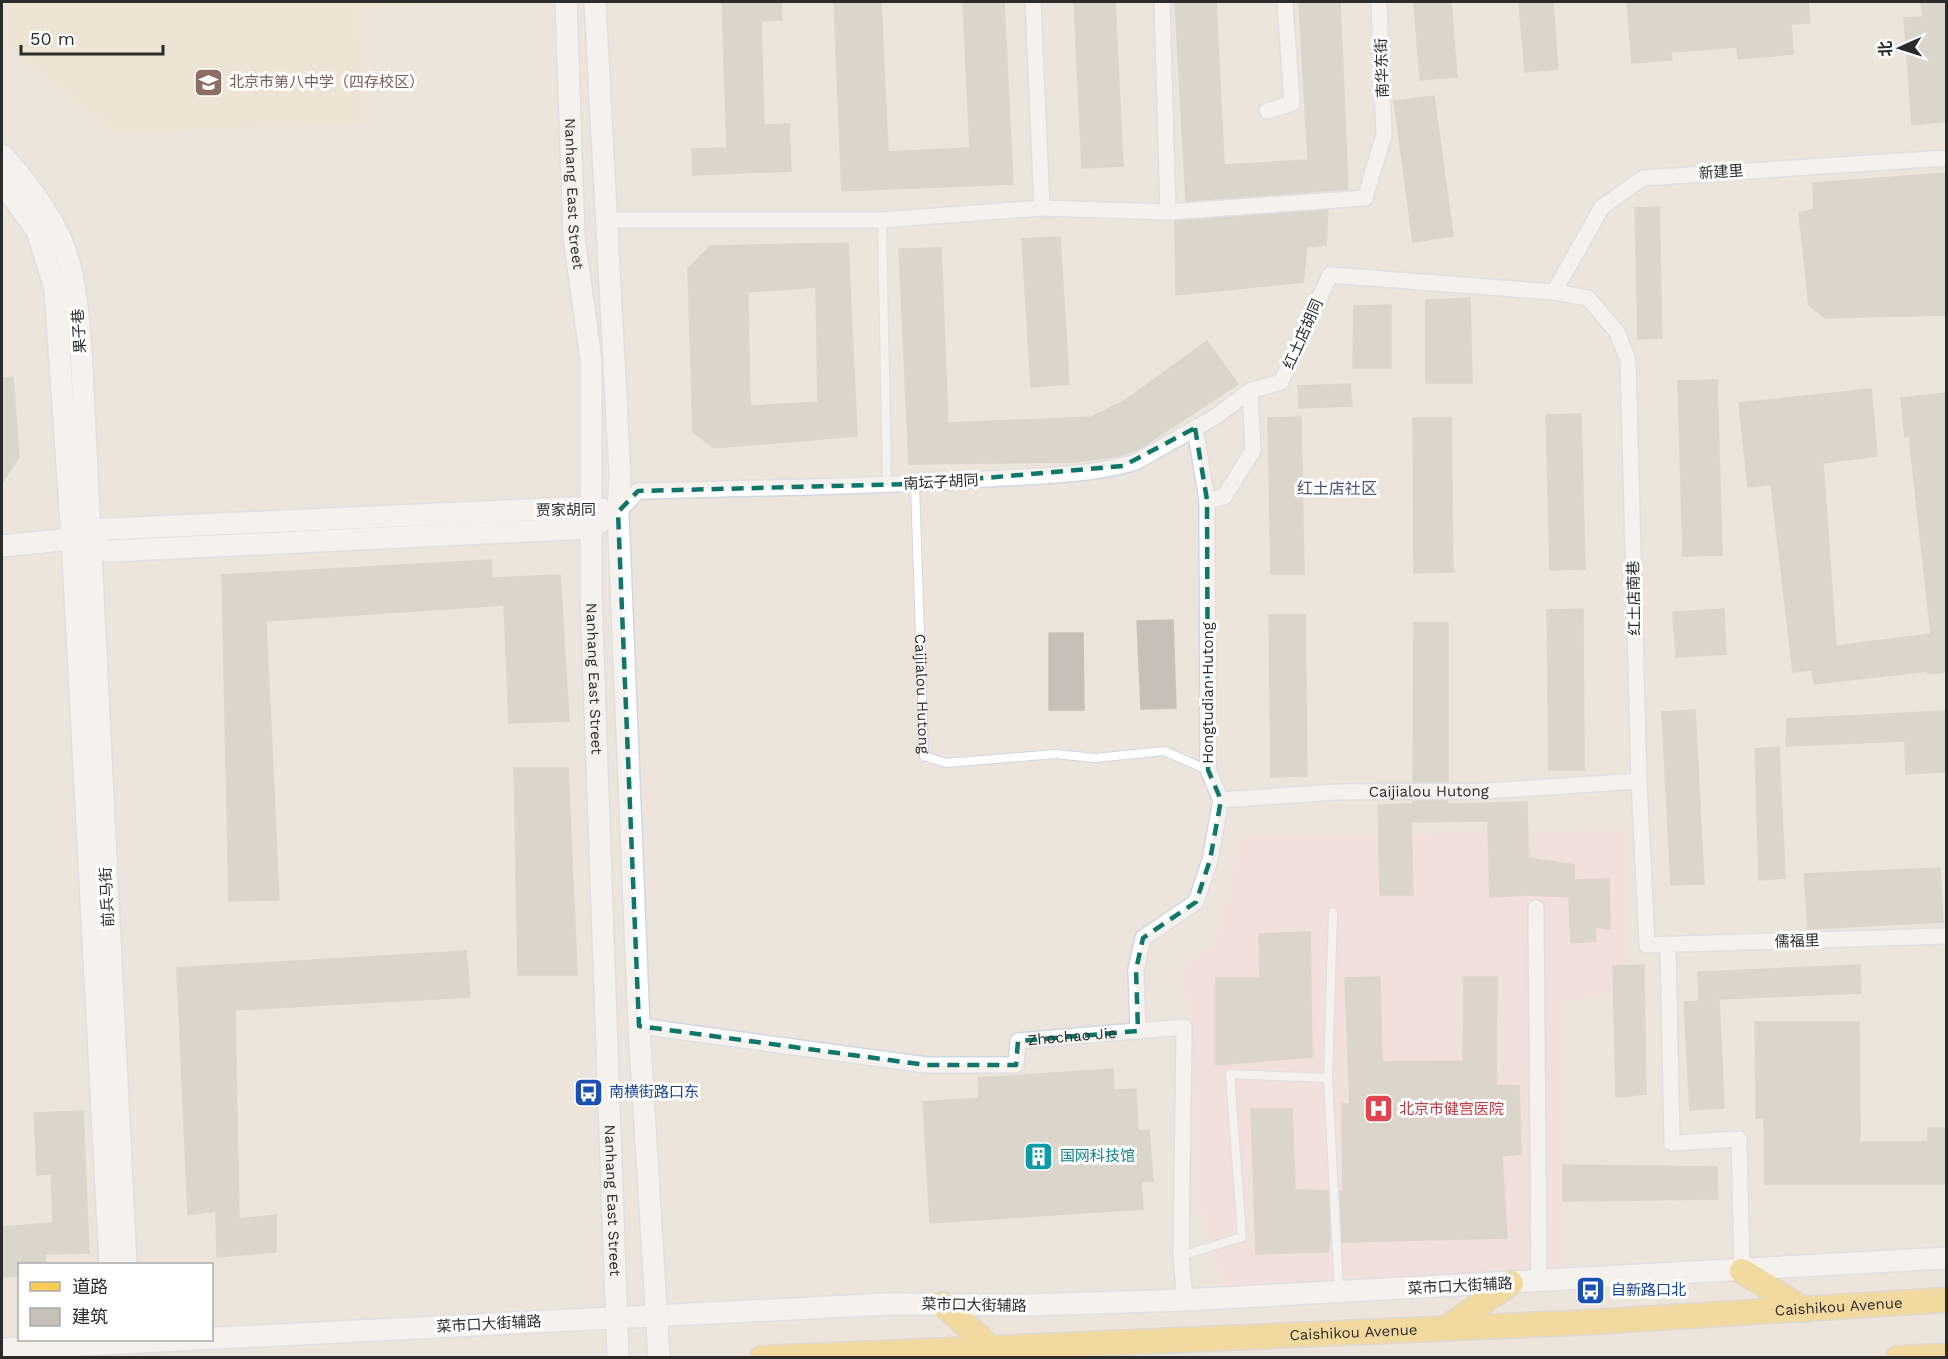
<svg xmlns="http://www.w3.org/2000/svg" width="1948" height="1359" font-family="'Work Sans','Noto Sans SC',sans-serif">
<rect width="100%" height="100%" fill="#ede5dc"/>
<polygon fill="#f0e2cb" points="2,2 474,2 357,10 364,123 117,132 2,41"/>
<polygon fill="#f5d9dc" points="1626,831 1626,991 1559,1003 1564,1272 1223,1286 1200,1204 1192,1015 1177,970 1215,945 1241,836"/>
<g fill="#c6c0b8" stroke="#c9c1b6" stroke-width="1.5" fill-rule="evenodd">
<polygon points="722,2 781,2 782,20 761,21 764,125 789,124 791,171 693,175 692,149 727,148"/>
<polygon points="834,2 881,2 888,152 970,148 963,2 1004,2 1013,184 842,191"/>
<polygon points="1074,2 1115,2 1123,166 1082,168"/>
<polygon points="1175,2 1216,2 1224,165 1308,160 1299,2 1340,2 1348,189 1186,201"/>
<polygon points="1414,2 1451,2 1457,77 1420,80"/>
<polygon points="1519,2 1553,2 1558,69 1525,72"/>
<polygon points="1627,2 1808,2 1810,23 1791,24 1793,54 1738,59 1737,47 1671,52 1672,60 1632,63"/>
<polygon points="1921,2 1947,2 1947,121 1912,125 1904,18 1923,17"/>
<polygon points="1434,96 1453,236 1413,242 1394,101"/>
<polygon points="1947,173 1947,315 1825,318 1809,305 1799,213 1814,209 1813,183"/>
<polygon points="1659,207 1662,338 1638,339 1635,208"/>
<polygon points="1328,210 1326,245 1307,247 1303,282 1176,295 1175,221"/>
<polygon points="1060,237 1069,384 1031,387 1022,239"/>
<path d="M848,243L857,436L714,448L693,432L688,269L710,246ZM816,287L818,402L750,406L748,292Z"/>
<polygon points="941,248 948,423 1092,417 1124,401 1207,341 1238,384 1139,449 1119,456 1076,462 909,464 899,249"/>
<polygon points="1470,298 1472,383 1426,383 1426,300"/>
<polygon points="1391,305 1391,368 1353,368 1354,306"/>
<polygon points="13,377 19,457 2,483 2,378"/>
<polygon points="1717,380 1722,555 1683,556 1678,381"/>
<polygon points="1350,384 1352,406 1299,408 1298,386"/>
<polygon points="1871,389 1877,456 1823,463 1836,646 1931,634 1909,435 1905,437 1901,398 1947,393 1947,672 1928,674 1928,671 1814,684 1812,670 1793,672 1771,484 1748,487 1739,403"/>
<polygon points="1581,414 1585,569 1550,570 1546,415"/>
<polygon points="1301,417 1304,574 1271,574 1268,418"/>
<polygon points="1413,418 1451,418 1453,572 1414,573"/>
<polygon points="491,560 492,578 560,575 569,721 509,723 504,605 266,621 279,900 229,901 222,575"/>
<polygon points="1583,609 1584,770 1549,770 1547,610"/>
<polygon points="1724,609 1726,654 1676,657 1673,612"/>
<polygon points="1269,615 1305,615 1307,776 1271,777"/>
<polygon points="1173,620 1176,708 1141,709 1137,621"/>
<polygon points="1414,623 1448,623 1448,782 1413,782"/>
<polygon points="1049,633 1083,633 1084,710 1049,710"/>
<polygon points="1695,710 1704,884 1671,885 1662,712"/>
<polygon points="1947,711 1947,772 1906,774 1905,741 1786,746 1787,719"/>
<polygon points="1779,747 1785,878 1759,880 1755,749"/>
<polygon points="514,768 568,768 577,975 518,975"/>
<polygon points="1413,801 1447,801 1447,804 1527,802 1528,858 1574,865 1574,880 1609,879 1610,929 1595,927 1596,941 1571,943 1569,897 1528,895 1490,897 1488,821 1411,822 1413,895 1380,895 1378,805 1413,804"/>
<polygon points="1940,868 1943,922 1808,929 1804,874"/>
<polygon points="1310,932 1312,1057 1216,1065 1216,978 1260,978 1259,934"/>
<polygon points="466,951 470,997 235,1010 239,1219 276,1215 276,1252 217,1257 216,1211 188,1215 177,968"/>
<polygon points="1644,965 1646,1094 1616,1097 1613,966"/>
<polygon points="1860,965 1861,993 1719,999 1724,1108 1690,1110 1684,1002 1699,1001 1698,972"/>
<polygon points="1380,977 1382,1062 1463,1061 1464,977 1497,977 1496,1085 1519,1086 1521,1154 1502,1156 1507,1238 1342,1242 1340,1191 1343,1191 1342,1104 1350,1104 1345,978"/>
<polygon points="1755,1022 1859,1022 1860,1142 1928,1142 1928,1128 1947,1128 1947,1184 1765,1184 1764,1118 1756,1118"/>
<polygon points="1113,1069 1114,1090 1136,1089 1138,1131 1149,1130 1153,1181 1141,1182 1143,1209 930,1223 923,1102 979,1098 978,1078"/>
<polygon points="1251,1109 1292,1109 1295,1190 1328,1191 1330,1242 1328,1252 1256,1254"/>
<polygon points="83,1111 89,1253 45,1254 45,1264 20,1264 20,1276 2,1277 2,1227 53,1223 51,1174 37,1175 34,1113"/>
<polygon points="1563,1165 1717,1167 1718,1199 1563,1201"/>
</g>
<g fill="none" stroke-linecap="round" stroke-linejoin="round">
<defs>
<g id="lane">
<polyline points="882,220 887,484"/>
<path id="s1" d="M915,484L924,756L946,763L1056,754L1095,758L1164,751L1208,770"/>
<polyline points="1333,912 1328,1078 1339,1291"/>
<polyline points="1181,1256 1242,1237 1230,1074 1328,1078"/>
</g>
<g id="street">
<polyline points="1033,2 1042,208"/>
<polyline points="1162,2 1168,212"/>
<polyline points="1267,111 1292,103 1285,2"/>
<polyline points="606,220 882,220 1042,208 1168,212 1365,198 1384,135 1379,2"/>
<polyline points="1554,292 1602,207 1643,178 1946,158"/>
<polyline points="1207,500 1224,497 1253,450 1250,391 1281,382 1330,275 1554,292 1588,298 1617,332 1628,360 1639,781 1647,945 1946,936"/>
<path d="M618,512L638,491C754,488 870,487 986,479C1035,476 1088,476 1136,462L1215,417L1250,391"/>
<path id="s2" d="M1221,800L1336,792L1487,791L1639,781"/>
<polyline points="1536,908 1539,1282"/>
<polyline points="1668,945 1672,1143 1739,1139 1742,1271"/>
<path id="s3" d="M639,1026L926,1065H1016L1018,1041L1184,1027L1181,1256L1185,1300"/>
<polyline points="1138,1031 1136,970 1143,938 1196,902 1210,860 1221,800 1208,770 1207,500 1195,428"/>
</g>
<g id="secondary">
<path id="s4" d="M566,2L574,237L591,360V595L618,1358"/>
<polyline points="595,2 620,475 618,512 639,1026 659,1358"/>
<path d="M2,155C12,164 20,175 28,186C73,244 75,279 81,349L126,1264"/>
<polyline points="2,182 37,231 55,289 72,539 110,1264"/>
<polyline points="79,543 89,549 112,551 590,528 602,521"/>
<polyline points="2,546 72,539 88,530 590,507 602,509"/>
<polyline points="2,1349 888,1304 1028,1305 1185,1300 1946,1258"/>
</g>
<g id="primary">
<polyline points="1742,1271 1805,1310"/>
<polyline points="943,1304 990,1347"/>
<polyline points="1446,1328 1511,1283"/>
<path id="s5" d="M762,1358L1593,1322L1946,1300"/>
<polyline points="1898,1358 1946,1356"/>
</g>
</defs>
<use href="#lane" stroke="#d1d6e4" stroke-width="10"/>
<use href="#street" stroke="#d1d6e4" stroke-width="18"/>
<use href="#secondary" stroke="#d1d6e4" stroke-width="24"/>
<use href="#primary" stroke="#c8c8c8" stroke-width="27"/>
<use href="#lane" stroke="#fff" stroke-width="8"/>
<use href="#street" stroke="#fff" stroke-width="15"/>
<use href="#secondary" stroke="#fff" stroke-width="21"/>
<use href="#primary" stroke="#f8cb57" stroke-width="24"/>
</g>
<path d="M0 0H1948V1359H0ZM1195,428L1207,500L1208,770L1221,800L1210,860L1196,902L1143,938L1136,970L1138,1031L1018,1041L1016,1065H926L639,1026L618,512L638,491L915,484L1123,466Z" fill="#ede5dc" fill-opacity=".55" fill-rule="evenodd"/>
<path fill="none" stroke="#0f766e" stroke-width="4.5" stroke-dasharray="12 8" stroke-linejoin="round" d="M1195,428L1207,500L1208,770L1221,800L1210,860L1196,902L1143,938L1136,970L1138,1031L1018,1041L1016,1065H926L639,1026L618,512L638,491L915,484L1123,466Z"/>
<defs>
<symbol id="school-square" viewBox="-11 -11 22 22"><rect x="-9" y="-9" width="18" height="18" rx="4" fill="#8d6e63" stroke="#fff"/><path d="M0-5L7-2L0 1L-7-2ZM-4 1L0 2.5L4 1V4Q0 6-4 4Z" fill="#fff"/></symbol>
<symbol id="bus-square" viewBox="-11 -11 22 22"><rect x="-9" y="-9" width="18" height="18" rx="4" fill="#1a4fb4" stroke="#fff"/><path d="M-5-6H5V4H4V6H2V4H-2V6H-4V4H-5ZM-3.5-4V0h7V-4ZM-3.5 1.2v1.5H-2V1.2ZM2 1.2v1.5H3.5V1.2Z" fill="#fff"/></symbol>
<symbol id="hospital-square" viewBox="-11 -11 22 22"><rect x="-9" y="-9" width="18" height="18" rx="4" fill="#e0444e" stroke="#fff"/><path d="M-5-5h3v3.5h4V-5h3V5h-3V1.5h-4V5h-3Z" fill="#fff"/></symbol>
<symbol id="building-square" viewBox="-11 -11 22 22"><rect x="-9" y="-9" width="18" height="18" rx="4" fill="#0f9aa8" stroke="#fff"/><path d="M-4-6H4V6H1V3H-1V6H-4ZM-2.5-4.3h1.7v1.8h-1.7ZM.8-4.3h1.7v1.8H.8ZM-2.5-1h1.7V.8h-1.7ZM.8-1h1.7V.8H.8Z" fill="#fff"/></symbol>
</defs>
<g fill-rule="evenodd">
<use href="#school-square" x="192" y="66" width="33" height="33"/>
<use href="#bus-square" x="572" y="1076" width="33" height="33"/>
<use href="#hospital-square" x="1362" y="1092" width="33" height="33"/>
<use href="#building-square" x="1022" y="1140" width="33" height="33"/>
<use href="#bus-square" x="1574" y="1274" width="33" height="33"/>
</g>
<g text-anchor="middle" stroke-width="6" stroke-linejoin="round" paint-order="stroke">
<g font-size="15" fill="#2b2b2b" stroke="#fff">
<text transform="translate(1382 68) rotate(-92)" y="5">南华东街</text>
<text transform="translate(1721 172) rotate(-4)" y="5">新建里</text>
<text dy="5" stroke="none"><textPath href="#s4" startOffset="192">Nanhang East Street</textPath></text>
<text transform="translate(79 331) rotate(-94)" y="5">果子巷</text>
<text transform="translate(1303 334) rotate(-66)" y="5">红土店胡同</text>
<text transform="translate(941 482) rotate(-3)" y="5">南坛子胡同</text>
<text transform="translate(566 510) rotate(-1)" y="5">贾家胡同</text>
<text transform="translate(1634 598) rotate(-91)" y="5">红土店南巷</text>
<text dy="5" stroke="none"><textPath href="#s4" startOffset="678">Nanhang East Street</textPath></text>
<text dy="5" stroke="none"><textPath href="#s1" startOffset="210">Caijialou Hutong</textPath></text>
<text transform="translate(1208 693) rotate(-90)" y="5">Hongtudian Hutong</text>
<text dy="5" stroke="none"><textPath href="#s2" startOffset="208">Caijialou Hutong</textPath></text>
<text transform="translate(107 897) rotate(-93)" y="5">前兵马街</text>
<text transform="translate(1797 941) rotate(-2)" y="5">儒福里</text>
<text dy="5" stroke="none"><textPath href="#s3" startOffset="458">Zhochao Jie</textPath></text>
<text dy="5" stroke="none"><textPath href="#s4" startOffset="1200">Nanhang East Street</textPath></text>
<text transform="translate(1460 1286) rotate(-3)" y="5">菜市口大街辅路</text>
<text transform="translate(974 1305) rotate(1)" y="5">菜市口大街辅路</text>
<text dy="5" stroke="none"><textPath href="#s5" startOffset="1078">Caishikou Avenue</textPath></text>
<text transform="translate(489 1324) rotate(-3)" y="5">菜市口大街辅路</text>
<text dy="5" stroke="none"><textPath href="#s5" startOffset="592">Caishikou Avenue</textPath></text>
</g>
<g font-size="15" fill="#785e54" stroke="#fff" text-anchor="start">
<text x="229" y="87">北京市第八中学（四存校区）</text>
</g>
<g font-size="15" fill="#164399" stroke="#fff" text-anchor="start">
<text x="609" y="1097">南横街路口东</text>
<text x="1611" y="1295">自新路口北</text>
</g>
<g font-size="15" fill="#be3a42" stroke="#fff" text-anchor="start">
<text x="1399" y="1114">北京市健宫医院</text>
</g>
<g font-size="15" fill="#0d838f" stroke="#fff" text-anchor="start">
<text x="1060" y="1161">国网科技馆</text>
</g>
<g font-size="16" fill="#49557e" stroke="#fff">
<text x="1337" y="494">红土店社区</text>
</g>
</g>
<rect width="1948" height="1359" fill="none" stroke="#2b2b2b" stroke-width="6"/>
<rect x="18" y="1263" width="195" height="78" fill="#ffffff" stroke="#aaaaaa" stroke-width="1.5"/>
<rect x="30" y="1282" width="30" height="9" fill="#f8cb57" stroke="#aaaaaa" stroke-width="1.5"/>
<text x="72" y="1293" font-size="18" fill="#2b2b2b">道路</text>
<rect x="30" y="1308" width="30" height="18" fill="#c6c0b8" stroke="#aaaaaa" stroke-width="1.5"/>
<text x="72" y="1323" font-size="18" fill="#2b2b2b">建筑</text>
<g transform="translate(1900 48) rotate(267)" stroke="#ffffff" stroke-width="4.5" paint-order="stroke">
<path d="M0-4.5L10 22L0 15L-10 22Z" fill="#2b2b2b"/>
<text y="-9" font-size="16" font-weight="bold" text-anchor="middle" fill="#2b2b2b">北</text>
</g>
<path d="M21 45v9h142v-9" fill="none" stroke="#2b2b2b" stroke-width="3"/>
<text x="30" y="45" font-size="18" fill="#2b2b2b" stroke="#ffffff" stroke-width="4.5" paint-order="stroke">50 m</text>
</svg>
